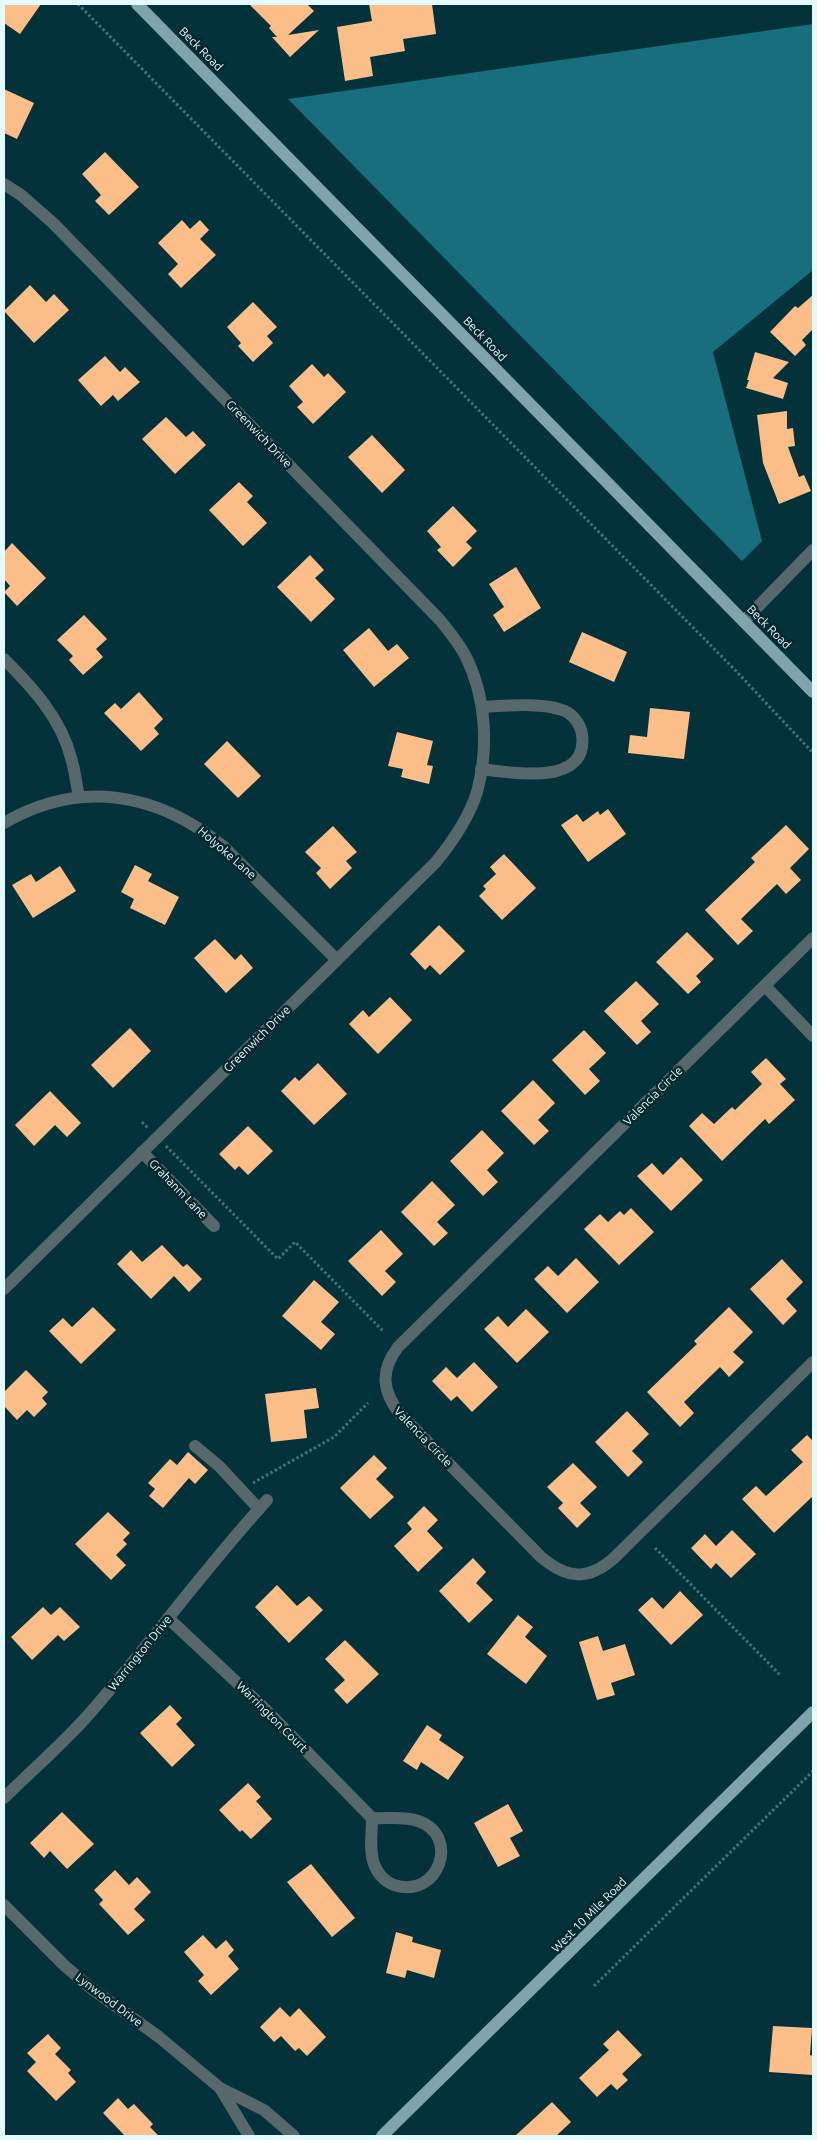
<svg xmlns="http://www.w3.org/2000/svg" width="817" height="2140" font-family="Ubuntu,sans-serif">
<rect width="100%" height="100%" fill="#04323a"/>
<polygon fill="#186e7c" points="813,24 813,270 713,352 762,541 742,561 288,99"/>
<g fill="#fcbe89">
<polygon points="4,4 41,4 20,34 4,23"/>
<polygon points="249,4 307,4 314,11 288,35 319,30 290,57 272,37 277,37 269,28 271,26"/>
<polygon points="369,4 432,4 436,34 403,39 405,51 370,57 373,76 345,81 337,27 372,21"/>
<polygon points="4,89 34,103 17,139 4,133"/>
<polygon points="105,152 139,187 109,215 95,201 101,195 82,174"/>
<polygon points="182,220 190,229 200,220 209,230 200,239 216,255 181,288 168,274 178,264 158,243"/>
<polygon points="30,285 46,302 54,294 69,310 34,343 4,311"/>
<polygon points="813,295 813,329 802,340 806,345 795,356 770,332 795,306 798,308"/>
<polygon points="253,302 277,327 267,336 273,343 253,362 238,346 241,343 227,327"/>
<polygon points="755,352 789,362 773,378 788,383 783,399 746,388 749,380 747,380"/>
<polygon points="105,356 120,372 125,367 140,382 118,401 113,395 101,406 78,380"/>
<polygon points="312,364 324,377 328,373 346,392 313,424 297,407 303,402 289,386"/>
<polygon points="787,411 787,429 793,428 795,446 788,447 799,477 804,475 811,491 779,504 763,463 757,415"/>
<polygon points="166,417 186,437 193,431 206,445 175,474 142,439"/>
<polygon points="372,435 405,470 382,493 348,457"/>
<polygon points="239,482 253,496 247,502 267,523 243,546 209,510"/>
<polygon points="453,506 477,531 466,542 472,548 453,567 437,550 441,547 427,531"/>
<polygon points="12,543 46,578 17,606 4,592 10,586 4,579 4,552"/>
<polygon points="310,555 324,570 315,578 335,599 311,622 277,587"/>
<polygon points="516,567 541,608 504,632 493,615 504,607 489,584"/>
<polygon points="84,615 107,639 96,649 103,657 83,675 69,660 73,656 57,640"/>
<polygon points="369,628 388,651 397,644 409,658 374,687 343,650"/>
<polygon points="582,632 627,652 614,682 569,662"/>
<polygon points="139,692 163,719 154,728 159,734 141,751 104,713 115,703 121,709"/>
<polygon points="650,708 690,712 684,759 628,753 630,735 647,737"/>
<polygon points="397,732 433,741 427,765 433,766 429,784 401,777 403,769 388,766"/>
<polygon points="227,741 261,776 238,798 204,764"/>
<polygon points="608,809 626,834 588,862 561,825 577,814 583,822 598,811 600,815"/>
<polygon points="786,825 809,849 790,868 801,880 786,894 777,884 741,919 753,931 738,945 705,910 755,862 751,858"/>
<polygon points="333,826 357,852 346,861 352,868 330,889 316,873 321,868 305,852"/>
<polygon points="504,854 536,888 502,920 479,896 486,889 483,886 496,874 490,867"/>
<polygon points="135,865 152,874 148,881 179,897 165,925 130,908 134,899 121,892"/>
<polygon points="60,866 76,891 33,918 12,885 31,874 36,882"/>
<polygon points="439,925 465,951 440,975 430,965 425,970 410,954"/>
<polygon points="687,932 714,959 696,976 701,982 688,994 656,962"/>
<polygon points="215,939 235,960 241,954 253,968 226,993 194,958"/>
<polygon points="636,981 659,1004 641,1021 651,1032 637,1045 604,1011"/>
<polygon points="390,997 412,1020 378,1054 349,1024 363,1010 369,1017"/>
<polygon points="130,1028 151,1051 113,1088 91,1065"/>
<polygon points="584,1030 606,1053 589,1069 600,1081 585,1095 552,1060"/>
<polygon points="766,1058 786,1079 780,1084 795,1100 769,1124 765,1119 722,1161 689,1126 702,1113 714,1124 732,1107 735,1110 762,1084 751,1072"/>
<polygon points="318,1063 347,1094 314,1125 281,1091 295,1077 299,1081"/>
<polygon points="533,1080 555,1103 538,1120 549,1131 534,1145 501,1111"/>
<polygon points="50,1091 81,1123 67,1137 55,1125 34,1146 15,1125"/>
<polygon points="248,1126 273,1151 248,1175 239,1166 235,1170 219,1154"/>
<polygon points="482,1130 504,1153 487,1170 498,1182 483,1196 450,1161"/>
<polygon points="681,1157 703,1180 671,1211 637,1176 652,1163 663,1175"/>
<polygon points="432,1181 455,1205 437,1222 448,1233 434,1246 401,1212"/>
<polygon points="631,1208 654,1232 619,1265 584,1229 600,1214 608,1222 620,1211 624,1215"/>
<polygon points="381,1230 403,1254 385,1271 396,1282 382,1296 348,1261"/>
<polygon points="162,1245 183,1267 187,1264 202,1279 189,1292 174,1276 151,1299 117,1264 131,1250 142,1262"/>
<polygon points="576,1258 599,1282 567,1313 534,1279 548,1266 558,1276"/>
<polygon points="782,1259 803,1282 786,1299 797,1311 783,1325 750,1289"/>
<polygon points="314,1280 339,1302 321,1322 335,1334 321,1350 282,1316"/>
<polygon points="93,1307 116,1330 81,1364 49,1331 63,1318 72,1327"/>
<polygon points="729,1307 753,1332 733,1352 744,1362 729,1377 720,1367 684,1402 694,1413 680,1427 647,1392 697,1344 694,1341"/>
<polygon points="526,1309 549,1332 517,1363 484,1329 498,1316 508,1327"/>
<polygon points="474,1362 498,1387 472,1412 457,1396 451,1401 432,1381 446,1367 457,1378"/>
<polygon points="26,1370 48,1392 42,1398 47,1404 34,1417 27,1410 17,1420 4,1406 4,1392"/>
<polygon points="316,1388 319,1408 304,1410 307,1438 271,1442 265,1394"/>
<polygon points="627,1411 649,1434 632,1451 643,1462 628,1477 595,1442"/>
<polygon points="807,1435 813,1441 813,1496 774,1533 742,1499 756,1486 766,1496 803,1462 791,1450"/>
<polygon points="188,1452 208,1470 195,1484 189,1478 163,1508 149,1496 155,1489 148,1483 170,1459 177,1465"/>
<polygon points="374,1455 387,1468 376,1479 394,1497 370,1519 340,1488"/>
<polygon points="573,1463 597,1487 580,1503 591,1514 577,1528 558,1508 563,1503 547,1487"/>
<polygon points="424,1506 438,1520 427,1531 443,1548 418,1572 394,1546 412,1529 407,1523"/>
<polygon points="108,1512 130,1533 123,1540 127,1544 116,1555 126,1565 111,1580 75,1544"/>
<polygon points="732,1530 756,1554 731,1578 716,1563 711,1569 691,1548 705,1534 716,1546"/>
<polygon points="473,1558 486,1572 476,1583 493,1600 469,1623 439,1591"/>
<polygon points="277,1585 297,1606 309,1596 323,1610 289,1643 255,1607"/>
<polygon points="680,1591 703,1615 671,1645 638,1610 652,1597 663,1609"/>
<polygon points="43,1607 51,1615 60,1607 80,1627 64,1641 58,1635 32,1660 11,1637"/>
<polygon points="518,1615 533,1627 525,1637 547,1656 526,1684 487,1654"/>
<polygon points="598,1636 603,1651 625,1644 635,1675 611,1683 615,1695 597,1700 579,1642"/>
<polygon points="345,1640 379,1674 347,1704 334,1690 345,1680 325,1659"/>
<polygon points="170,1705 182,1718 176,1724 195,1745 172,1767 140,1733"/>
<polygon points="427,1725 442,1735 439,1740 464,1757 448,1780 421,1762 417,1770 403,1761"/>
<polygon points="248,1783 261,1797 256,1801 272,1819 251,1839 242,1830 240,1832 219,1810"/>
<polygon points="508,1804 523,1831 510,1838 520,1856 498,1867 474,1823"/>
<polygon points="62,1812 94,1844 67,1869 50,1851 44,1858 30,1843"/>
<polygon points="311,1864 355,1918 332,1937 287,1882"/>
<polygon points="115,1870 129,1885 137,1877 151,1892 134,1909 145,1920 128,1935 99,1904 103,1900 94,1890"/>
<polygon points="396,1932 413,1937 412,1942 441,1950 434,1978 407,1970 405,1978 386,1973"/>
<polygon points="203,1935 216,1949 226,1940 234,1950 228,1956 239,1969 211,1995 198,1981 204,1975 184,1952"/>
<polygon points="280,2007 290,2017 299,2008 326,2037 307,2056 299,2048 295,2051 281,2036 274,2042 260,2027"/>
<polygon points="773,2026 812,2028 810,2055 813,2056 813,2075 769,2072"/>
<polygon points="618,2030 642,2055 622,2074 628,2080 617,2090 611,2084 597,2097 579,2078 609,2050 603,2044"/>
<polygon points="48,2034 61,2048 55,2054 71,2070 68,2073 76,2082 56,2101 27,2071 36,2062 27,2053"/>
<polygon points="118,2098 128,2109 134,2104 153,2124 150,2127 159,2136 125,2136 103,2113"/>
<polygon points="552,2102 571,2122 556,2136 515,2136"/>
</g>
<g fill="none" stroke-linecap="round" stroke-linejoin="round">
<g stroke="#497077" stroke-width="3" stroke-dasharray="2.5 2.5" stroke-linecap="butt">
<polyline points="78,4 736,671 813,753"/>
<polyline points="142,1122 148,1128"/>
<polyline points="166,1146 278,1259 295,1242 384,1332"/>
<polyline points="253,1483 334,1437 368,1403"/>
<polyline points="655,1548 781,1676"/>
<polyline points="594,1986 813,1771"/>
</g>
<g stroke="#57686c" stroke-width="12">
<path d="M4,184L21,195L53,223L439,619C449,631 459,643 466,657C486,697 489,748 477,792C469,818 453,841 436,862L4,1289"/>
<polyline points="744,621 813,550"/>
<path d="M4,659C32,687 61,718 71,758C75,770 76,784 79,796"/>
<path d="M481,769C511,773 589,787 582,735C581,724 572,713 562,710C541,702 504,706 482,707"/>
<path d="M4,823C80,779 157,792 224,847L337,960"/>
<path d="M813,938L398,1347C380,1371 382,1391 400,1414L541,1557C567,1579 588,1581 614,1558L813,1362"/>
<polyline points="765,986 813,1036"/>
<polyline points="142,1152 214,1226"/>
<polyline points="195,1446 219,1466 259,1509"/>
<path d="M168,1618L262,1706L372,1818C387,1819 404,1816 418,1821C461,1835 439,1900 394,1885C385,1882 377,1873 374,1864C369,1850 372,1833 372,1818"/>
<path d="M4,1798C32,1770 64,1743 90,1713C151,1643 205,1568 267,1500"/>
<polyline points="4,1905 65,1966 92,1989 159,2037 220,2088 264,2110 294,2136"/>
<polyline points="220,2088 249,2136"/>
</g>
<g stroke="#80a4ac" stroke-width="12">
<polyline points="137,4 813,692"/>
<polyline points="382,2136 813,1712"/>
</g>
</g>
<g text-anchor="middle" stroke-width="5" stroke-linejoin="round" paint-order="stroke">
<g font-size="12" fill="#e3fafe" stroke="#06272d">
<text transform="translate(201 49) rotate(45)" y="4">Beck Road</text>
<text transform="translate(485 339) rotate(46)" y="4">Beck Road</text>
<text transform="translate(259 434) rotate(46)" y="4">Greenwich Drive</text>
<text transform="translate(769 627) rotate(45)" y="4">Beck Road</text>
<text transform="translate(227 853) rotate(41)" y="4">Holyoke Lane</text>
<text transform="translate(257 1039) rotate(-45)" y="4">Greenwich Drive</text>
<text transform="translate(653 1096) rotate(-45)" y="4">Valencia Circle</text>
<text transform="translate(178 1189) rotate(46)" y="4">Grahanm Lane</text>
<text transform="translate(423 1437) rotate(46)" y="4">Valencia Circle</text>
<text transform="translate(140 1653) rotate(-51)" y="4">Warrington Drive</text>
<text transform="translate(272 1717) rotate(45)" y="4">Warrington Court</text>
<text transform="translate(589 1915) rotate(-45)" y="4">West 10 Mile Road</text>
<text transform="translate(109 2000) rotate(37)" y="4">Lynwood Drive</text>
</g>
</g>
<rect width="817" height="2140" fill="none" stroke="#e3fafe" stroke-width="10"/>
</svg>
